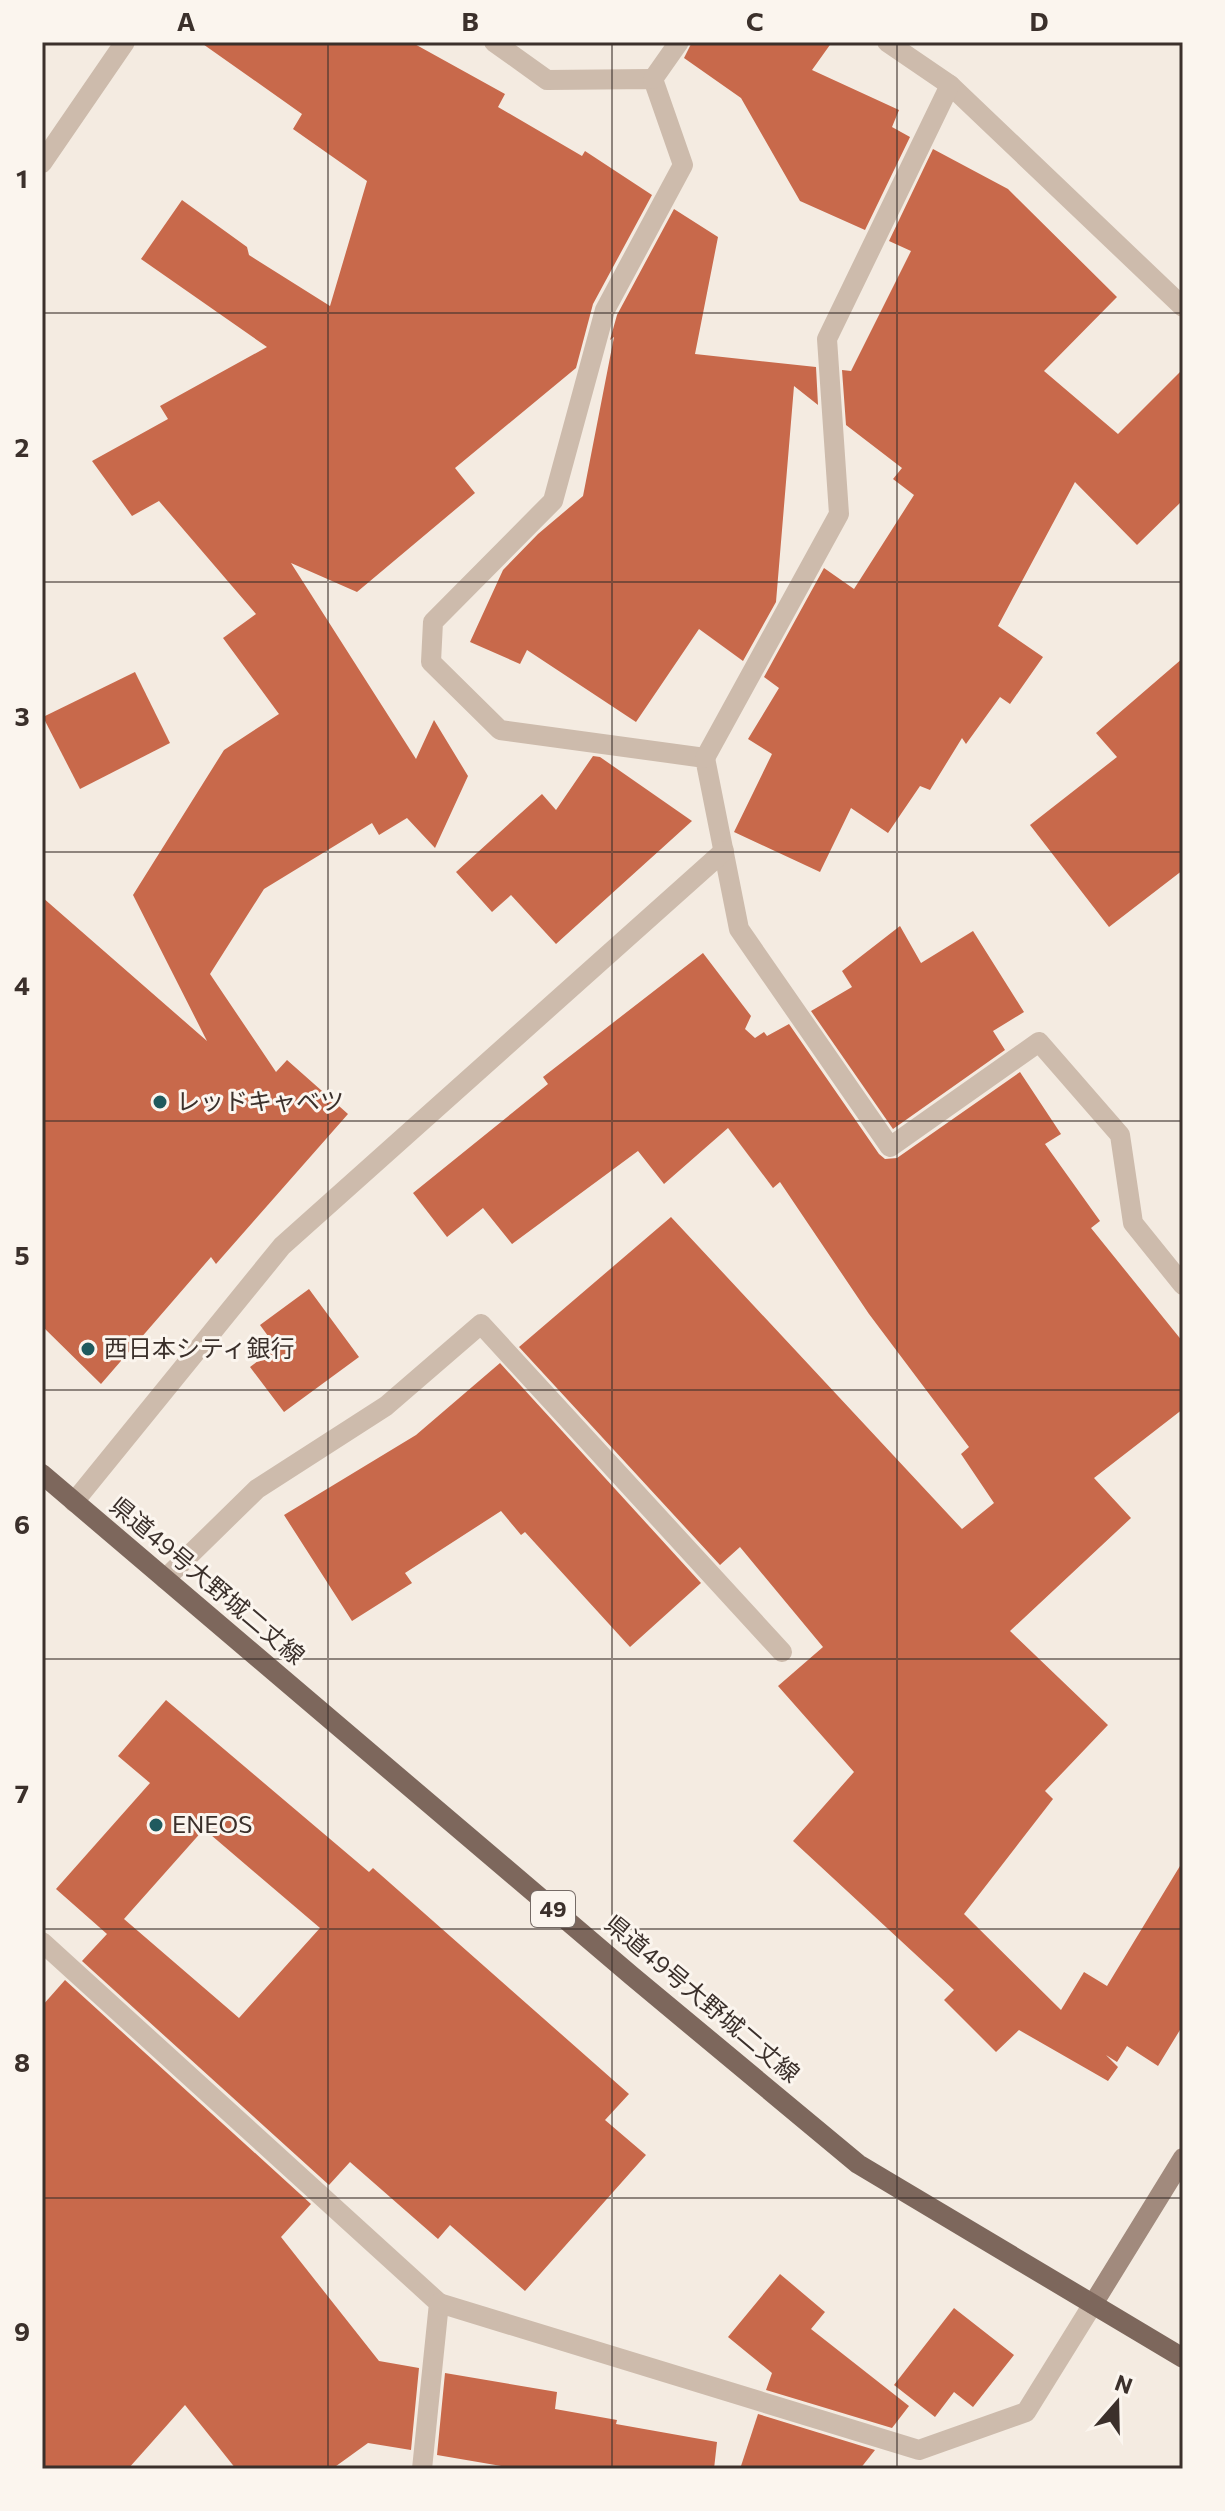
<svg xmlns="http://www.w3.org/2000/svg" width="1225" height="2511" font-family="Commissioner,'Noto Sans JP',sans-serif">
<rect width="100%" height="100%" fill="#f4ebe1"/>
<g fill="#c8694b" fill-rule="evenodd">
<polygon points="200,42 411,42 505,94 498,107 582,156 585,151 652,195 593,304 576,368 455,468 475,493 357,592 291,563 416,759 434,720 468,776 435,848 407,818 379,835 372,823 264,889 210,974 276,1072 287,1060 348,1114 216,1264 211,1257 101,1384 42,1326 42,897 207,1041 133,895 224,750 279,714 223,638 256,614 159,501 132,516 92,461 168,419 160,406 267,347 141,259 182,200 247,247 249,255 330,306 367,181 293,129 302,114"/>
<polygon points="692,42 832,42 812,70 899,110 892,127 910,137 865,230 800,201 741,98 684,58"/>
<polygon points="933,149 1008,189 1117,297 1044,371 1118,434 1183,369 1183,500 1137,545 1075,482 998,626 1043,657 1010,704 1000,697 966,744 962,738 930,790 920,786 888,833 851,808 820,872 734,832 772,754 748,739 779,688 764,677 824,568 854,589 914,495 893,479 902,468 846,425 842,370 851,371 911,251 889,241"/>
<polygon points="674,209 718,237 695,354 816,367 818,405 794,386 776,602 743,661 699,629 636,722 527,650 520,664 470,642 503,570 538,534 583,496 614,337 610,340 617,315"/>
<polygon points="1183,658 1183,870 1109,927 1030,825 1117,757 1096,733"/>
<polygon points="135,672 170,743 80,789 43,717"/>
<polygon points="593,756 600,757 692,821 556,944 511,895 492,912 456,872 542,794 556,810"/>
<polygon points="900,926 921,963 973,931 1024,1012 993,1031 1005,1050 893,1129 811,1011 852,987 842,971"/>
<polygon points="703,953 751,1016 745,1029 755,1038 764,1032 767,1036 789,1024 879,1154 885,1159 897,1158 1020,1072 1061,1134 1045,1144 1100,1221 1091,1228 1183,1342 1183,1409 1094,1478 1131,1518 1010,1631 1108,1725 1045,1791 1053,1799 964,1914 1061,2010 1084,1972 1107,1986 1183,1861 1183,2025 1158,2066 1127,2046 1117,2062 1106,2055 1118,2067 1108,2081 1019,2030 996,2052 944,2000 954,1990 793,1841 854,1772 778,1686 823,1647 740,1547 720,1565 519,1347 671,1217 962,1529 994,1503 961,1454 969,1447 869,1314 780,1182 773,1188 728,1128 664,1184 638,1151 512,1244 483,1208 447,1237 413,1193 548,1084 543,1077"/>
<polygon points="309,1289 359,1357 284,1412 250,1367 276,1347 260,1325"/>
<polygon points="500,1363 701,1583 630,1647 525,1532 521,1535 501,1511 405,1573 412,1583 352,1621 284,1515 416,1435"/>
<path d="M166,1700L369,1872L373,1868L629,2094L605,2120L646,2155L525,2291L450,2225L438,2239L350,2162L329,2185L82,1961L107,1934L56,1889L150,1783L118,1756ZM204,1829L320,1928L239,2018L124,1919Z"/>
<polygon points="65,1980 311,2204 281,2237 379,2361 419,2368 411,2450 368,2443 332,2469 236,2469 185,2405 128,2469 42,2469 42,2006"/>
<polygon points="780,2274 825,2312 811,2329 909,2406 892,2428 766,2390 772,2373 728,2337"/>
<polygon points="954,2308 1014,2355 973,2407 954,2392 935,2417 894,2385"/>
<polygon points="445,2373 557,2392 555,2409 617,2420 616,2424 717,2442 714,2469 519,2469 437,2455"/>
<polygon points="758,2414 875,2450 860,2469 740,2469"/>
</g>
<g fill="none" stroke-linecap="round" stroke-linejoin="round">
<g stroke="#cdbbac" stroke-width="20">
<polyline points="494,42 547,80 653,79 683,165 605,310 553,501 433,622 431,662 500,730 705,758 739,929 890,1147 1039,1042 1120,1135 1133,1223 1183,1285"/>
<polyline points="653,79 679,42"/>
<polyline points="950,85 1183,307"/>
<polyline points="42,163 125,42"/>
<polyline points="705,758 839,514 827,339 950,85 887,42"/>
<polyline points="74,1502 282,1246 724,851"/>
<polyline points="165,1579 257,1489 386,1406 481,1324 782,1652"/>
<polyline points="42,1942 439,2303 422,2469"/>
<polyline points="439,2303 919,2450 1026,2412 1093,2304"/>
</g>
<polyline stroke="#a18a7d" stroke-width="20" points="1093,2304 1183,2158"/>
<polyline stroke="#7d675c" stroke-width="20" points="42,1474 632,1976 858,2164 1183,2358"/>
</g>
<path fill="none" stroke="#3b302b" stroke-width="2" stroke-opacity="0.55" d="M328,42V2469M612,42V2469M897,42V2469M42,313H1183M42,582H1183M42,852H1183M42,1121H1183M42,1390H1183M42,1659H1183M42,1929H1183M42,2198H1183"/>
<g fill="#1f5a5e" stroke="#fbf5ee" stroke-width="3">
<circle cx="160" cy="1102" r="8"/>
<circle cx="88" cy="1349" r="8"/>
<circle cx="156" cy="1825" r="8"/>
</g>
<g text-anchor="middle" stroke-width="6" stroke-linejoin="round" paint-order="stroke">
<rect fill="#fbf5ee" stroke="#756b66" stroke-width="2" x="531" y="1891" width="44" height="36" rx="6"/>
<g font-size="22" font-weight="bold" fill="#3b302b">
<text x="553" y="1917">49</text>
</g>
<g font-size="24" fill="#3b302b" stroke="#fbf5ee" text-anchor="start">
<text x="176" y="1110">レッドキャベツ</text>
<text x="104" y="1357">西日本シティ銀行</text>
<text x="172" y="1833">ENEOS</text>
</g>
<g font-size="24" fill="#3b302b" stroke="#fbf5ee">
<text transform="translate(207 1581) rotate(40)" y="8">県道49号大野城二丈線</text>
<text transform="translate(702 1999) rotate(40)" y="8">県道49号大野城二丈線</text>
</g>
</g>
<rect width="1225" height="2511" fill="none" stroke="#fbf5ee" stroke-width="88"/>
<g transform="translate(1117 2403) rotate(20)" stroke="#fbf5ee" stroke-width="6" paint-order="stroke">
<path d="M0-6L14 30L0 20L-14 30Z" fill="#3b302b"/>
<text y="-12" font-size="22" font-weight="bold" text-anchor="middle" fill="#3b302b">N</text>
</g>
<rect x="44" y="44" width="1137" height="2423" fill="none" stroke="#3b302b" stroke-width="3"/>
<g font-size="26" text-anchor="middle" font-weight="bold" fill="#3b302b">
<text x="186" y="31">A</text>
<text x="470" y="31">B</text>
<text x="755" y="31">C</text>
<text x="1039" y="31">D</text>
<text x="22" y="188">1</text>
<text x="22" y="457">2</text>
<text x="22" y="726">3</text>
<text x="22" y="995">4</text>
<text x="22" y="1265">5</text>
<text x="22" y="1534">6</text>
<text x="22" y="1803">7</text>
<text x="22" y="2072">8</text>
<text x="22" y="2341">9</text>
</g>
</svg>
